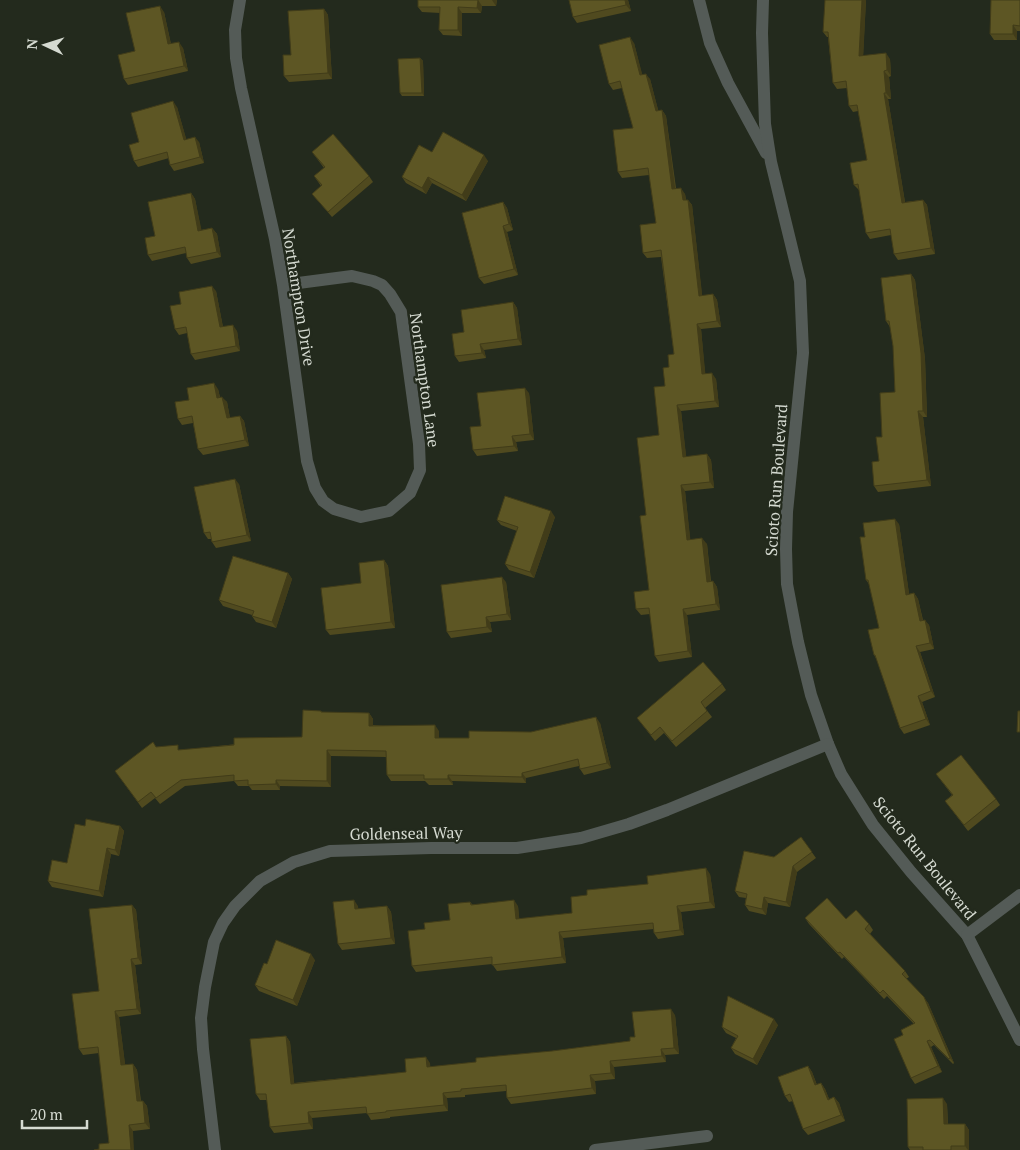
<svg xmlns="http://www.w3.org/2000/svg" width="1020" height="1150" font-family="'PT Serif',serif">
<rect width="100%" height="100%" fill="#232a1d"/>
<g fill="none" stroke-linecap="round" stroke-linejoin="round">
<g stroke="#545b57" stroke-width="12">
<polyline points="240,0 235,30 236,58 241,88 275,239 283,285 307,461 315,488 323,501 334,509 361,517 389,511 410,493 420,470 419,444 401,312 390,294 382,285 373,281 352,276 283,285"/>
<polyline points="699,0 710,43 728,83 766,153"/>
<polyline points="763,0 762,33 765,124 771,162 800,281 803,353 787,512 786,549 787,584 798,642 811,695 828,744 841,774 873,825 911,872 967,935 1020,1040"/>
<polyline points="967,935 1020,895"/>
<polyline points="215,1150 203,1049 201,1018 205,987 214,942 223,923 235,906 260,881 294,862 330,851 431,848 517,848 581,838 629,824 667,810 828,744"/>
<polyline points="595,1150 707,1136"/>
</g>
</g>
<g fill="#504a1f">
<polygon points="418,0 497,0 496,6 482,6 481,13 462,13 462,36 443,35 439,30 440,13 422,12 418,7"/>
<polygon points="628,0 631,11 577,23 573,17"/>
<polygon points="866,0 863,55 890,59 891,76 889,77 891,99 888,99 905,202 923,200 927,205 935,254 898,260 894,254 891,235 870,239 866,233 859,190 854,185 867,160 858,111 853,112 849,106 847,88 837,89 833,83 828,37 827,37 823,32"/>
<polygon points="1020,0 1020,31 1017,31 1017,40 994,40 990,34"/>
<polygon points="324,9 328,15 332,79 289,82 284,76 291,55"/>
<polygon points="164,12 171,44 183,48 188,71 128,85 124,79 135,51"/>
<polygon points="634,43 642,75 650,79 658,110 662,110 666,116 676,188 685,194 686,200 688,200 692,205 702,296 713,294 717,300 721,327 701,329 705,374 716,379 719,407 681,411 686,457 707,454 711,460 714,488 685,491 690,539 707,544 711,581 713,581 717,587 720,610 687,615 692,657 659,662 655,656 650,614 641,615 636,609 649,590 646,515 659,435 665,386 669,367 674,354 661,257 647,258 643,253 656,223 649,175 622,178 618,172 633,128 622,88 613,90 609,84"/>
<polygon points="420,58 423,61 424,96 402,96 400,93"/>
<polygon points="177,107 186,139 199,142 204,163 174,171 170,165 169,158 138,167 134,161 139,142"/>
<polygon points="312,152 369,176 373,182 332,217 312,194 321,186 314,176 324,168"/>
<polygon points="432,152 488,161 466,201 432,183 426,194 406,183 402,177"/>
<polygon points="191,193 195,199 201,230 212,228 217,234 221,257 191,264 187,258 186,253 152,261 148,255 155,236"/>
<polygon points="503,202 507,208 513,230 507,232 518,275 484,284 479,278"/>
<polygon points="911,274 915,280 925,359 927,417 923,417 931,486 878,492 874,486 879,461 882,437 895,392 893,346 890,327 886,321"/>
<polygon points="216,291 223,327 237,331 240,351 195,360 191,354 187,333 179,335 175,329 181,304"/>
<polygon points="513,302 517,308 522,345 484,350 486,358 459,362 455,356 464,332"/>
<polygon points="218,389 220,397 227,402 230,418 240,416 244,421 249,446 203,455 198,449 193,423 182,425 178,419 189,400"/>
<polygon points="529,393 534,440 516,442 518,451 477,456 473,450 481,426"/>
<polygon points="239,484 251,541 216,548 212,542 211,539 208,539 204,533"/>
<polygon points="555,517 534,578 509,570 505,564 517,531 501,525 497,520"/>
<polygon points="899,524 909,594 914,593 918,599 923,620 929,625 934,649 920,652 935,697 922,702 930,725 904,734 900,728 877,660 874,655 879,628 869,584 866,580 865,537"/>
<polygon points="384,560 388,566 395,628 330,635 326,630 361,583"/>
<polygon points="288,573 292,579 276,628 256,622 252,616 252,615 223,606 219,600"/>
<polygon points="506,582 511,620 490,622 492,632 451,638 447,632"/>
<polygon points="722,684 726,690 705,708 712,717 676,747 664,733 655,741 637,718"/>
<polygon points="321,711 322,712 369,713 373,719 373,725 439,731 439,738 469,738 531,732 600,723 611,768 584,775 580,769 579,766 526,778 526,783 452,781 453,785 429,785 425,781 391,781 387,775 386,757 331,756 331,787 280,786 280,790 252,790 249,786 238,786 234,781 185,786 160,804 155,798 142,808 115,771 181,750 302,737"/>
<polygon points="936,774 996,799 1000,805 968,831 945,801 952,795"/>
<polygon points="85,826 120,826 124,831 119,856 111,854 103,897 52,887 48,881 67,863"/>
<polygon points="801,837 816,858 797,872 790,907 768,903 766,915 749,911 745,905 746,898 739,897 735,891 774,857"/>
<polygon points="710,874 715,908 681,912 684,935 658,939 654,933 654,929 563,938 566,963 497,971 492,964 416,972 412,966 425,929 450,920 470,902 473,905 518,906 519,919 572,913 587,895 648,884"/>
<polygon points="132,905 136,910 142,964 135,965 141,1014 119,1017 125,1065 133,1064 137,1070 141,1101 143,1101 147,1106 150,1129 133,1131 99,1149 109,1143 99,1053 83,1055 79,1049 99,991"/>
<polygon points="358,906 358,909 387,906 391,912 395,944 342,950 338,944"/>
<polygon points="805,918 846,919 869,924 873,930 870,934 905,971 909,977 906,979 928,1003 954,1063 953,1064 934,1045 931,1047 942,1072 915,1084 911,1078 903,1035 914,1024 887,996 884,999 844,957 842,959 809,924"/>
<polygon points="315,960 297,1006 259,991 255,985 267,964"/>
<polygon points="675,1015 679,1054 665,1055 666,1062 614,1067 615,1079 595,1081 596,1094 511,1104 507,1098 506,1091 465,1095 465,1097 447,1098 448,1111 390,1117 390,1118 371,1120 367,1113 312,1118 313,1129 274,1133 270,1127 267,1100 260,1100 256,1094 286,1036 290,1042 294,1083 406,1072 430,1063 430,1067 476,1062 552,1051 630,1041 635,1037"/>
<polygon points="778,1025 757,1065 735,1054 731,1048 736,1038 726,1033 722,1027"/>
<polygon points="808,1066 812,1072 817,1085 821,1083 825,1089 829,1099 834,1097 839,1103 845,1121 808,1135 803,1129 793,1101 789,1102 785,1096"/>
<polygon points="947,1104 948,1124 965,1124 969,1130 969,1150 910,1150 908,1147"/>
</g>
<g fill="#413c19">
<polygon points="478,0 482,6 481,13 477,8"/>
<polygon points="492,0 497,0 496,6"/>
<polygon points="625,0 628,0 631,11 626,5"/>
<polygon points="862,0 866,0 863,62 859,56"/>
<polygon points="160,6 164,12 172,50 168,44"/>
<polygon points="458,7 462,13 462,36 458,30"/>
<polygon points="324,9 328,15 332,79 328,73"/>
<polygon points="1013,25 1017,31 1017,40 1013,34"/>
<polygon points="630,37 634,43 644,81 640,75"/>
<polygon points="179,42 183,48 188,71 184,66"/>
<polygon points="886,53 890,59 891,76 887,70"/>
<polygon points="420,58 423,61 424,96 422,93"/>
<polygon points="884,71 889,77 891,99 886,93"/>
<polygon points="646,74 650,79 660,117 656,111"/>
<polygon points="884,93 888,99 906,209 902,203"/>
<polygon points="173,101 177,107 188,145 184,140"/>
<polygon points="662,110 666,116 676,195 672,189"/>
<polygon points="195,137 199,142 204,163 200,157"/>
<polygon points="484,155 488,161 466,201 462,195"/>
<polygon points="428,177 432,183 426,194 422,188"/>
<polygon points="681,188 685,194 687,206 683,200"/>
<polygon points="191,193 195,199 203,237 198,231"/>
<polygon points="688,200 692,205 703,302 699,296"/>
<polygon points="923,200 927,205 935,254 931,248"/>
<polygon points="503,202 507,208 513,230 509,224"/>
<polygon points="503,226 507,232 518,275 514,269"/>
<polygon points="212,228 217,234 221,257 217,252"/>
<polygon points="911,274 915,280 925,359 927,417 923,411"/>
<polygon points="212,286 216,291 224,333 220,327"/>
<polygon points="713,294 717,300 721,327 717,321"/>
<polygon points="513,302 517,308 522,345 518,339"/>
<polygon points="697,324 701,329 706,380 702,374"/>
<polygon points="233,325 237,331 240,351 236,346"/>
<polygon points="480,344 484,350 486,358 482,353"/>
<polygon points="712,373 716,379 719,407 715,401"/>
<polygon points="214,383 218,389 221,403 217,398"/>
<polygon points="525,388 529,393 534,440 530,434"/>
<polygon points="222,397 227,402 231,424 227,418"/>
<polygon points="677,405 681,411 687,463 683,457"/>
<polygon points="918,411 923,417 931,486 927,480"/>
<polygon points="240,416 244,421 249,446 245,440"/>
<polygon points="512,436 516,442 518,451 514,446"/>
<polygon points="707,454 711,460 714,488 710,482"/>
<polygon points="235,479 239,484 251,541 247,535"/>
<polygon points="681,485 685,491 691,545 687,540"/>
<polygon points="551,511 555,517 534,578 530,572"/>
<polygon points="895,519 899,524 910,600 906,595"/>
<polygon points="702,538 707,544 711,588 707,582"/>
<polygon points="384,560 388,566 395,628 391,622"/>
<polygon points="288,573 292,579 276,628 272,622"/>
<polygon points="502,577 506,582 511,620 507,614"/>
<polygon points="713,581 717,587 720,610 716,604"/>
<polygon points="914,593 918,599 924,626 920,621"/>
<polygon points="683,609 687,615 692,657 688,651"/>
<polygon points="486,617 490,622 492,632 487,627"/>
<polygon points="925,620 929,625 934,649 930,643"/>
<polygon points="916,646 920,652 935,697 931,691"/>
<polygon points="918,696 922,702 930,725 926,719"/>
<polygon points="369,713 373,719 373,731 369,726"/>
<polygon points="596,717 600,723 611,768 607,763"/>
<polygon points="435,725 439,731 439,744 435,738"/>
<polygon points="327,750 331,756 331,787 327,781"/>
<polygon points="522,773 526,778 526,783 522,777"/>
<polygon points="448,775 452,781 453,785 448,779"/>
<polygon points="276,780 280,786 280,790 276,784"/>
<polygon points="120,826 124,831 119,856 115,850"/>
<polygon points="107,848 111,854 103,897 99,891"/>
<polygon points="793,866 797,872 790,907 786,902"/>
<polygon points="706,868 710,874 715,908 710,902"/>
<polygon points="764,897 768,903 766,915 762,909"/>
<polygon points="354,900 358,906 359,915 355,909"/>
<polygon points="514,900 518,906 520,925 516,919"/>
<polygon points="132,905 136,910 142,964 138,958"/>
<polygon points="387,906 391,912 395,944 391,938"/>
<polygon points="677,906 681,912 684,935 680,930"/>
<polygon points="559,932 563,938 566,963 562,957"/>
<polygon points="311,954 315,960 297,1006 293,1000"/>
<polygon points="131,959 135,965 141,1014 137,1009"/>
<polygon points="924,997 928,1003 954,1063 950,1058"/>
<polygon points="671,1009 675,1015 679,1054 674,1048"/>
<polygon points="115,1011 119,1017 126,1071 121,1065"/>
<polygon points="774,1019 778,1025 757,1065 753,1059"/>
<polygon points="286,1036 290,1042 295,1090 291,1084"/>
<polygon points="927,1041 931,1047 942,1072 938,1066"/>
<polygon points="661,1049 665,1055 666,1062 662,1056"/>
<polygon points="426,1057 430,1063 431,1073 427,1067"/>
<polygon points="610,1061 614,1067 615,1079 611,1073"/>
<polygon points="133,1064 137,1070 141,1107 137,1101"/>
<polygon points="808,1066 812,1072 819,1091 815,1085"/>
<polygon points="590,1075 595,1081 596,1094 592,1088"/>
<polygon points="821,1083 825,1089 832,1106 828,1100"/>
<polygon points="443,1093 447,1098 448,1111 444,1105"/>
<polygon points="834,1097 839,1103 845,1121 841,1115"/>
<polygon points="943,1098 947,1104 948,1130 944,1124"/>
<polygon points="143,1101 147,1106 150,1129 145,1123"/>
<polygon points="308,1112 312,1118 313,1129 309,1123"/>
<polygon points="965,1124 969,1130 969,1150 968,1150 965,1146"/>
<polygon points="129,1125 133,1131 134,1150 131,1150"/>
</g>
<g fill="#5d5624" stroke="#413c19">
<polygon points="418,0 478,0 477,8 458,7 458,30 439,30 440,7 418,7"/>
<polygon points="569,0 625,0 626,5 573,17"/>
<polygon points="825,0 862,0 859,56 886,53 887,70 884,71 886,93 884,93 902,203 923,200 931,248 894,254 890,229 866,233 858,184 854,185 850,163 867,160 857,105 849,106 846,81 833,83 828,32 823,32"/>
<polygon points="991,0 1020,0 1020,26 1013,25 1013,34 990,34"/>
<polygon points="160,6 168,44 179,42 184,66 124,79 118,55 135,51 126,13"/>
<polygon points="324,9 328,73 284,76 283,55 291,55 288,11"/>
<polygon points="630,37 640,75 646,74 656,111 662,110 672,189 681,188 683,200 688,200 699,296 713,294 717,321 697,324 702,374 712,373 715,401 677,405 683,457 707,454 710,482 681,485 687,540 702,538 707,582 713,581 716,604 683,609 688,651 655,656 649,608 636,609 634,592 649,590 640,516 646,515 637,438 659,435 654,387 665,386 663,368 669,367 668,355 674,354 661,250 643,253 640,225 656,223 648,168 618,172 613,130 633,128 620,81 609,84 599,45"/>
<polygon points="420,58 422,93 400,93 398,59"/>
<polygon points="173,101 184,140 195,137 200,157 170,165 167,152 134,161 129,145 139,142 131,113"/>
<polygon points="443,132 484,155 462,195 428,177 422,188 402,177 419,145 432,152"/>
<polygon points="333,134 369,176 328,212 312,194 322,185 314,176 325,167 312,152"/>
<polygon points="191,193 198,231 212,228 217,252 187,258 185,247 148,255 145,238 155,236 148,202"/>
<polygon points="503,202 509,224 503,226 514,269 479,278 462,213"/>
<polygon points="911,274 921,353 923,411 918,411 927,480 874,486 872,462 879,461 876,437 882,437 880,393 895,392 893,346 889,321 886,321 881,278"/>
<polygon points="212,286 220,327 233,325 236,346 191,354 186,327 175,329 170,306 181,304 179,292"/>
<polygon points="513,302 518,339 480,344 482,353 455,356 452,334 464,332 461,310"/>
<polygon points="214,383 217,398 222,397 227,418 240,416 245,440 198,449 192,416 178,419 175,402 189,400 187,388"/>
<polygon points="525,388 530,434 512,436 514,446 473,450 470,427 481,426 477,393"/>
<polygon points="235,479 247,535 212,542 210,532 204,533 194,487"/>
<polygon points="505,496 551,511 530,572 505,564 518,527 497,520"/>
<polygon points="895,519 906,595 914,593 920,621 925,620 930,643 916,646 931,691 918,696 926,719 900,728 875,655 874,655 868,630 879,628 868,580 866,580 860,537 865,537 863,523"/>
<polygon points="233,556 288,573 272,622 252,616 254,611 219,600"/>
<polygon points="384,560 391,622 326,630 321,588 361,583 359,563"/>
<polygon points="502,577 507,614 486,617 487,627 447,632 441,585"/>
<polygon points="703,662 722,684 701,702 707,711 672,741 660,727 651,735 637,718"/>
<polygon points="303,710 321,711 321,712 369,713 369,726 435,725 435,738 469,738 469,731 531,732 596,717 607,763 580,769 578,759 522,773 522,777 448,775 448,779 424,779 424,775 387,775 386,751 327,750 327,781 276,780 276,784 248,785 248,780 234,781 234,775 181,780 156,798 151,792 138,802 115,771 153,742 156,747 178,745 178,750 234,745 234,738 302,737"/>
<polygon points="1018,711 1020,711 1020,732 1017,732"/>
<polygon points="961,755 996,799 964,825 945,801 953,795 936,774"/>
<polygon points="86,819 120,826 115,850 107,848 99,891 48,881 52,860 67,863 75,824 85,826"/>
<polygon points="801,837 812,852 793,866 786,902 764,897 762,909 745,905 747,894 735,891 744,851 774,857"/>
<polygon points="706,868 710,902 677,906 680,930 654,933 653,923 559,932 562,957 492,965 492,957 412,966 408,931 425,929 424,923 450,920 448,904 470,902 471,905 514,900 516,919 572,913 571,897 587,895 587,890 648,884 647,876"/>
<polygon points="827,898 846,919 856,910 869,924 865,929 905,971 902,974 924,997 950,1058 949,1059 930,1040 927,1041 938,1066 911,1078 894,1039 903,1035 901,1030 915,1023 883,990 880,993 840,952 838,953 805,918"/>
<polygon points="354,900 355,909 387,906 391,938 338,944 333,902"/>
<polygon points="132,905 138,958 131,959 137,1009 115,1011 121,1065 133,1064 137,1101 143,1101 145,1123 129,1125 131,1150 94,1150 99,1149 99,1144 109,1143 98,1047 79,1049 72,994 99,991 89,909"/>
<polygon points="276,940 311,954 293,1000 255,985 264,963 267,964"/>
<polygon points="728,996 774,1019 753,1059 731,1048 738,1036 722,1027"/>
<polygon points="671,1009 674,1048 661,1049 662,1056 610,1061 611,1073 590,1075 592,1088 507,1098 506,1085 461,1089 461,1091 443,1093 444,1105 386,1111 386,1112 367,1114 366,1107 308,1112 309,1123 270,1127 266,1094 256,1094 250,1039 286,1036 291,1084 406,1072 405,1059 426,1057 427,1067 476,1062 476,1058 552,1051 630,1041 630,1037 635,1037 632,1012"/>
<polygon points="808,1066 815,1085 821,1083 828,1100 834,1097 841,1115 803,1129 790,1094 785,1096 778,1077"/>
<polygon points="943,1098 944,1124 965,1124 965,1146 951,1146 951,1150 923,1150 923,1147 908,1147 907,1099"/>
</g>
<g text-anchor="middle" stroke-width="4.5" stroke-linejoin="round" paint-order="stroke">
<g font-size="16" fill="#d5dad1" stroke="#232a1d">
<text transform="translate(299 297) rotate(81)" y="6">Northampton Drive</text>
<text transform="translate(425 380) rotate(82)" y="6">Northampton Lane</text>
<text transform="translate(776 480) rotate(-86)" y="6">Scioto Run Boulevard</text>
<text transform="translate(406 833) rotate(-1)" y="6">Goldenseal Way</text>
<text transform="translate(925 858) rotate(51)" y="6">Scioto Run Boulevard</text>
</g>
</g>
<g transform="translate(45 45) rotate(274)" stroke="#232a1d" stroke-width="4" paint-order="stroke">
<path d="M0-4L9 19L0 12L-9 19Z" fill="#d5dad1"/>
<text y="-8" font-size="14" font-weight="bold" text-anchor="middle" fill="#d5dad1">N</text>
</g>
<path d="M22 1120v8h65v-8" fill="none" stroke="#d5dad1" stroke-width="2.5"/>
<text x="30" y="1120" font-size="15" fill="#d5dad1" stroke="#232a1d" stroke-width="4" paint-order="stroke">20 m</text>
</svg>
